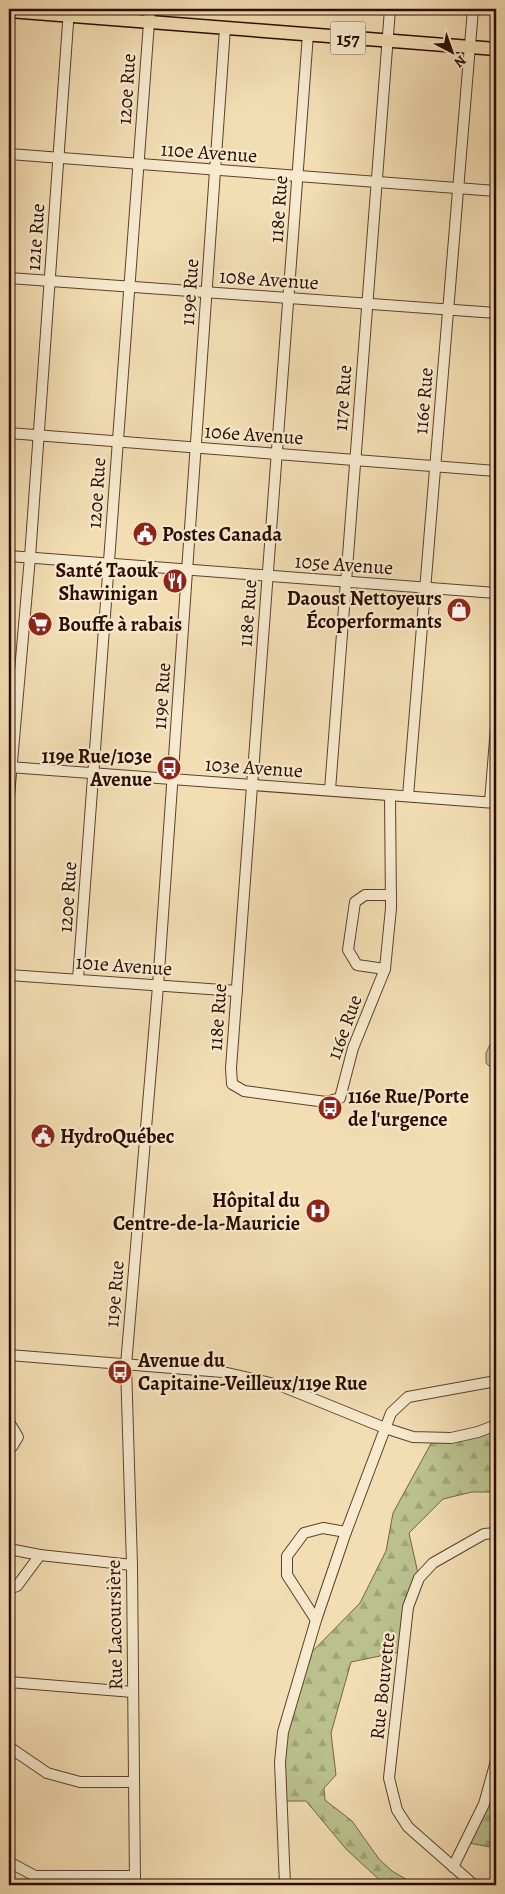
<svg xmlns="http://www.w3.org/2000/svg" width="505" height="1894" font-family="Alegreya,serif">
<defs>
<pattern id="forest-firs" width="22" height="20" patternUnits="userSpaceOnUse" patternTransform="scale(1.25)"><rect width="22" height="20" fill="#bac18d"/><path d="M5 1l3.5 6h-7zM16 11l3.5 6h-7z" fill="#a0a478"/></pattern>
</defs>
<rect width="100%" height="100%" fill="#f3deb3"/>
<filter id="stains"><feTurbulence type="fractalNoise" baseFrequency=".004" numOctaves="4"/><feColorMatrix values="0 0 0 0 .2 0 0 0 0 .09 0 0 0 0 .02 0 0 0 .5 -.17"/></filter>
<radialGradient id="worn" r=".72"><stop offset=".6" stop-color="#630" stop-opacity="0"/><stop offset="1" stop-color="#630" stop-opacity=".3"/></radialGradient>
<g fill="url(#forest-firs)" stroke="#726647">
<polygon points="496,1032 496,1073 486,1063 486,1053"/>
<polygon points="496,1425 496,1484 491,1492 472,1492 443,1499 409,1533 419,1578 404,1651 351,1662 331,1733 336,1775 324,1788 325,1800 352,1821 379,1859 392,1871 416,1885 385,1885 346,1849 306,1801 281,1801 280,1762 303,1661 360,1603 386,1551 393,1513 434,1438"/>
<polygon points="485,1799 496,1802 496,1848 469,1843"/>
</g>
<g fill="none" stroke-linecap="round" stroke-linejoin="round">
<defs>
<g id="minor">
<polyline points="308,34 231,1068 232,1084 244,1091 326,1102 340,1098 353,1048 385,969 391,908 390,795"/>
<polyline points="9,154 496,191"/>
<polyline points="9,278 496,313"/>
<polyline points="9,433 496,471"/>
<polyline points="9,556 496,593"/>
<polyline points="9,767 496,803"/>
<polyline points="330,790 390,9"/>
<polyline points="9,796 30,557 69,9"/>
<polyline points="408,796 473,9"/>
<polyline points="490,802 496,727"/>
<polyline points="385,969 357,965 348,950 355,902 365,895 391,895"/>
<polyline points="9,975 237,991"/>
<polyline points="78,979 150,9"/>
<polyline points="9,1355 223,1372 279,1385 385,1428 413,1437 451,1438 478,1432 496,1425"/>
<polyline points="9,1422 18,1437 12,1447 9,1447"/>
<polyline points="9,1549 40,1555 132,1565"/>
<polyline points="9,1589 17,1586 40,1555"/>
<polyline points="316,1620 287,1575 287,1556 304,1533 323,1528 346,1532"/>
<polyline points="9,1682 133,1692"/>
<polyline points="9,1747 47,1773 80,1782 134,1782"/>
<polyline points="9,1862 35,1876 135,1876"/>
<polyline points="453,1867 484,1804 496,1761"/>
<polyline points="135,1885 132,1565 126,1365 158,986 225,28"/>
<polyline points="285,1885 280,1762 283,1732 316,1620 346,1532 391,1413 408,1397 496,1381"/>
<polyline points="474,1885 408,1827 397,1810 389,1778 408,1607 419,1578 433,1563 484,1534 496,1533"/>
</g>
<polyline id="major" points="9,11 496,49"/>
</defs>
<use href="#minor" stroke="#5d402e" stroke-width="12"/>
<use href="#major" stroke="#2b0b01" stroke-width="15"/>
<use href="#minor" stroke="#f7eace" stroke-width="10"/>
<use href="#major" stroke="#f3deb3" stroke-width="12"/>
</g>
<defs>
<symbol id="civic-disc" viewBox="-11 -11 22 22"><circle r="9.5" fill="#8f2418" stroke="#f7eace"/><path d="M-.6-6.5H3V-4.5H.6V-3L4-1V1h2V6H-6V1h2V-1L-.6-3ZM-1.2 2.5V6h2.4V2.5Z" fill="#fff"/></symbol>
<symbol id="restaurant-disc" viewBox="-11 -11 22 22"><circle r="9.5" fill="#8f2418" stroke="#f7eace"/><path d="M-5-6h1v4h1v-4h1v4h1v-4h1v5L-1.5 .5V6h-2V.5L-5-1ZM5-6V6H3V1.5H1.5Q1.5-4 5-6Z" fill="#fff"/></symbol>
<symbol id="shop-disc" viewBox="-11 -11 22 22"><circle r="9.5" fill="#8f2418" stroke="#f7eace"/><path d="M-5-2.5h2.3a2.7 3.5 0 0 1 5.4 0H5L5.5 6h-11ZM-1.5-2.5h3a1.5 2.3 0 0 0-3 0Z" fill="#fff"/></symbol>
<symbol id="supermarket-disc" viewBox="-11 -11 22 22"><circle r="9.5" fill="#8f2418" stroke="#f7eace"/><path d="M-6-5.5h2.5l.6 2H6L4.5 2H-2.5L-4.4-4H-6ZM-1.5 3.2a1.3 1.3 0 1 0 .1 0ZM3 3.2a1.3 1.3 0 1 0 .1 0Z" fill="#fff"/></symbol>
<symbol id="bus-disc" viewBox="-11 -11 22 22"><circle r="9.5" fill="#8f2418" stroke="#f7eace"/><path d="M-5-6H5V4H4V6H2V4H-2V6H-4V4H-5ZM-3.5-4V0h7V-4ZM-3.5 1.2v1.5H-2V1.2ZM2 1.2v1.5H3.5V1.2Z" fill="#fff"/></symbol>
<symbol id="hospital-disc" viewBox="-11 -11 22 22"><circle r="9.5" fill="#8f2418" stroke="#f7eace"/><path d="M-5-5h3v3.5h4V-5h3V5h-3V1.5h-4V5h-3Z" fill="#fff"/></symbol>
</defs>
<g fill-rule="evenodd">
<use href="#civic-disc" x="131" y="520" width="28" height="28"/>
<use href="#restaurant-disc" x="161" y="567" width="28" height="28"/>
<use href="#shop-disc" x="445" y="596" width="28" height="28"/>
<use href="#supermarket-disc" x="26" y="610" width="28" height="28"/>
<use href="#bus-disc" x="155" y="754" width="28" height="28"/>
<use href="#bus-disc" x="316" y="1094" width="28" height="28"/>
<use href="#civic-disc" x="29" y="1122" width="28" height="28"/>
<use href="#hospital-disc" x="304" y="1197" width="28" height="28"/>
<use href="#bus-disc" x="106" y="1358" width="28" height="28"/>
</g>
<g text-anchor="middle" stroke-width="4.5" stroke-linejoin="round" paint-order="stroke">
<rect fill="#f7eace" stroke="#684e3e" stroke-width="1" x="330.5" y="21.5" width="35" height="33" rx="4"/>
<g font-size="19" font-weight="bold" fill="#2b0b01">
<text x="348" y="45">157</text>
</g>
<g font-size="20" fill="#2b0b01" stroke="#f7eace">
<text transform="translate(126 89) rotate(-86)" y="7">120e Rue</text>
<text transform="translate(209 152) rotate(4)" y="7">110e Avenue</text>
<text transform="translate(278 209) rotate(-86)" y="7">118e Rue</text>
<text transform="translate(35 237) rotate(-86)" y="7">121e Rue</text>
<text transform="translate(269 279) rotate(4)" y="7">108e Avenue</text>
<text transform="translate(189 292) rotate(-86)" y="7">119e Rue</text>
<text transform="translate(342 398) rotate(-86)" y="7">117e Rue</text>
<text transform="translate(423 401) rotate(-85)" y="7">116e Rue</text>
<text transform="translate(254 434) rotate(4)" y="7">106e Avenue</text>
<text transform="translate(96 493) rotate(-86)" y="7">120e Rue</text>
<text transform="translate(344 564) rotate(4)" y="7">105e Avenue</text>
<text transform="translate(247 613) rotate(-86)" y="7">118e Rue</text>
<text transform="translate(161 696) rotate(-86)" y="7">119e Rue</text>
<text transform="translate(254 767) rotate(4)" y="7">103e Avenue</text>
<text transform="translate(67 897) rotate(-86)" y="7">120e Rue</text>
<text transform="translate(124 965) rotate(4)" y="7">101e Avenue</text>
<text transform="translate(217 1017) rotate(-86)" y="7">118e Rue</text>
<text transform="translate(344 1027) rotate(-70)" y="7">116e Rue</text>
<text transform="translate(114 1294) rotate(-85)" y="7">119e Rue</text>
<text transform="translate(114 1625) rotate(-91)" y="7">Rue Lacoursière</text>
<text transform="translate(382 1686) rotate(-84)" y="7">Rue Bouvette</text>
</g>
<g font-size="20" font-weight="bold" fill="#2b0b01" stroke="#f7eace" text-anchor="start">
<text x="162" y="541">Postes Canada</text>
<text x="158" y="577" text-anchor="end">Santé Taouk<tspan x="158" dy="23">Shawinigan</tspan></text>
<text x="442" y="605" text-anchor="end">Daoust Nettoyeurs<tspan x="442" dy="23">Écoperformants</tspan></text>
<text x="58" y="631">Bouffe à rabais</text>
<text x="152" y="763" text-anchor="end">119e Rue/103e<tspan x="152" dy="23">Avenue</tspan></text>
<text x="348" y="1103">116e Rue/Porte<tspan x="348" dy="23">de l'urgence</tspan></text>
<text x="60" y="1143">HydroQuébec</text>
<text x="300" y="1207" text-anchor="end">Hôpital du<tspan x="300" dy="23">Centre-de-la-Mauricie</tspan></text>
<text x="138" y="1367">Avenue du<tspan x="138" dy="23">Capitaine-Veilleux/119e Rue</tspan></text>
</g>
</g>
<rect width="505" height="1894" fill="none" stroke="#f3deb3" stroke-width="30"/>
<rect x="10" y="10" width="485" height="1874" fill="none" stroke="#2b0b01" stroke-width="2.5"/>
<rect x="15" y="15" width="475" height="1864" fill="none" stroke="#2b0b01"/>
<g transform="translate(452 52) rotate(139)" stroke="#f7eace" stroke-width="4" paint-order="stroke">
<path d="M0-4L9 19L0 12L-9 19Z" fill="#2b0b01"/>
<text y="-8" font-size="14" font-weight="bold" text-anchor="middle" fill="#2b0b01">N</text>
</g>
<rect width="100%" height="100%" filter="url(#stains)"/>
<rect width="100%" height="100%" fill="url(#worn)"/>
</svg>
